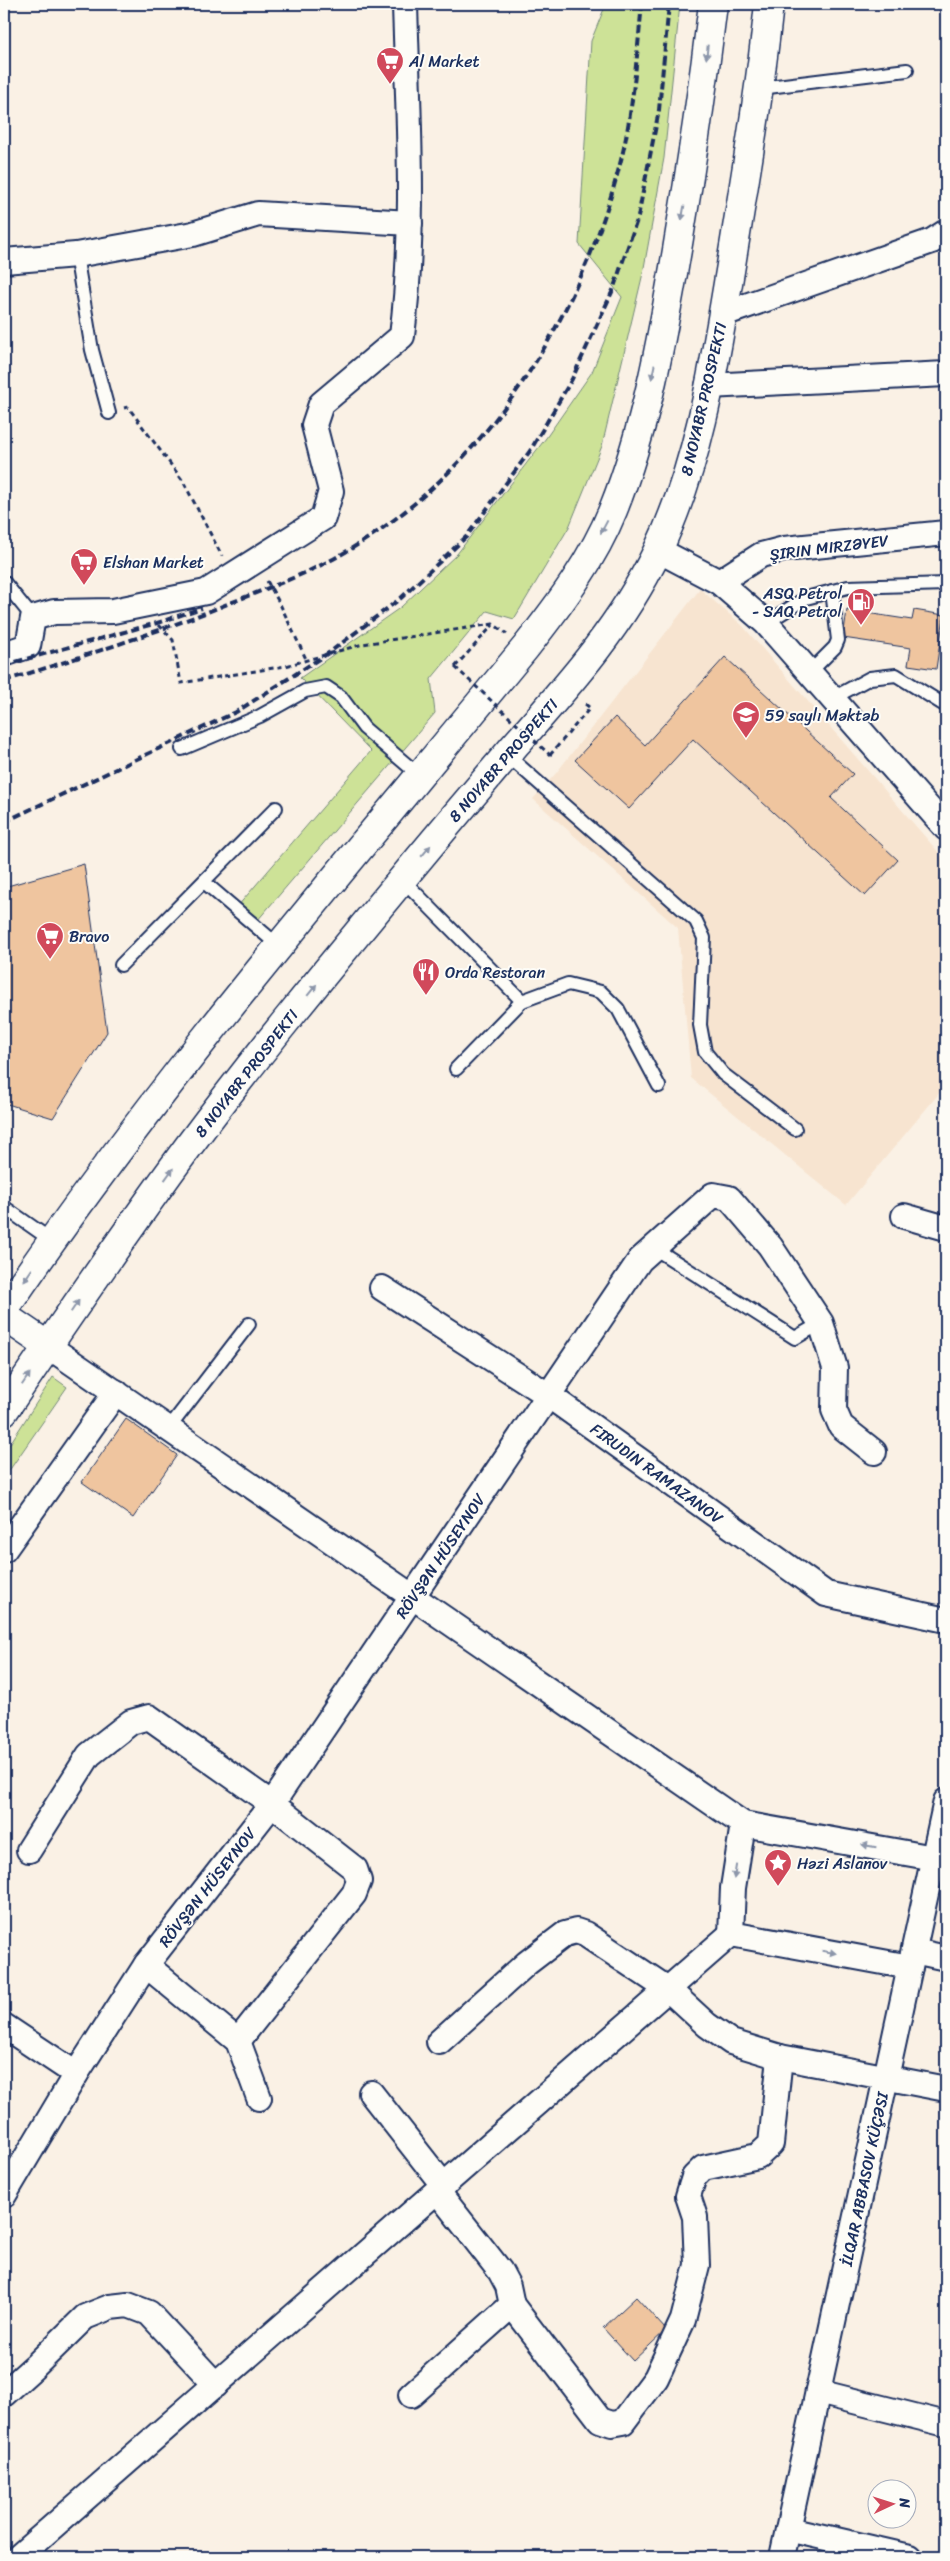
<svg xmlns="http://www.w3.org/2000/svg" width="950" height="2561" font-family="Sriracha,sans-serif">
<rect width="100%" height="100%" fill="#faf1e5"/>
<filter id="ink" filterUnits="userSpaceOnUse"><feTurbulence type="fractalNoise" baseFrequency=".02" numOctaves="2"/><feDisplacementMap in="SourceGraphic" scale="10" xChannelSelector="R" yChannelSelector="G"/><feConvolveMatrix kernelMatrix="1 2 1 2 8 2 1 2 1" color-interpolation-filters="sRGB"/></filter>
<g filter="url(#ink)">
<polygon fill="#f7e4d0" points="700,589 742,625 946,861 946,1085 846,1205 691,1078 678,928 533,799 557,772"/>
<g fill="#cde297" stroke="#74887a">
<polygon points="606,4 680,4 664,158 643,273 602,446 569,527 514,619 487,611 431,679 435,713 257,921 237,907 371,751 300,678 401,607 457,554 546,438 592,372 622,297 579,244 591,41"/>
<polygon points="53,1377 67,1387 4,1478 4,1453"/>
</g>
<g fill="#efc59f" stroke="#1b2f5e">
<polygon points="847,610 912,620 914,610 944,615 936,669 908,665 911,648 843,638"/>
<polygon points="725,657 853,774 831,798 898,860 865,896 693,739 629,809 575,760 615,717 645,745"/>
<polygon points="84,864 107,1032 53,1118 4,1103 4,887"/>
<polygon points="126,1419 177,1455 133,1518 82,1482"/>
<polygon points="636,2297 666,2330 633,2361 603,2328"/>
</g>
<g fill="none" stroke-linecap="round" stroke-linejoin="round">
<defs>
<g id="service">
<polyline points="760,88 907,70"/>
<polyline points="76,255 92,350 109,413"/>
<polyline points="4,582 33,618"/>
<polyline points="766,623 806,598 848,587 946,584"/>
<polyline points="810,672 835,647 838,640 832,591"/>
<polyline points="833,698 870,678 896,675 946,706"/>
<polyline points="182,749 260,716 305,691 326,687 341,697 364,728 420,776"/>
<polyline points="507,755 696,921 704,938 700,1025 705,1052 723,1074 795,1129"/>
<polyline points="402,879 522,1001 568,984 601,992 618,1009 659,1086"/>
<polyline points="204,882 280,947"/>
<polyline points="121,965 276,808"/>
<polyline points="456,1069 522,1001"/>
<polyline points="4,1207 51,1240"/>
<polyline points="654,1248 795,1338 821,1323"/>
<polyline points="169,1428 249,1324"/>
</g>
<g id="minor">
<polyline points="4,261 76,255 193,234 258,214 410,223"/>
<polyline points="723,314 932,241 946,232"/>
<polyline points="708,386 946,374"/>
<polyline points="658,550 719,582 766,623 946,828"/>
<polyline points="719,582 761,555 784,549 946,533"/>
<path d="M4,654L28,646L33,618L54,612L113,611L206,592L323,518L331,491L314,425L321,404L402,336C416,226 408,114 405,4"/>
<polyline points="904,1216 946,1228"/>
<polyline points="382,1288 548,1395 826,1594 946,1620"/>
<polyline points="48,1346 743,1824 934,1858"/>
<polyline points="4,1550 116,1392"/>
<polyline points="743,1824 733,1888 731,1934 910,1967"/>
<polyline points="29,1850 89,1755 131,1722 149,1717 272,1804 355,1869 359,1881 354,1894 238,2041"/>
<polyline points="914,1951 946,1958"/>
<polyline points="146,1965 238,2041 259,2098"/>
<polyline points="4,2026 76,2074"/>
<polyline points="439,2042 527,1963 565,1934 576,1931 585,1934 669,1990 707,2025 731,2042 780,2057 946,2089"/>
<polyline points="371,2093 444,2186"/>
<polyline points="438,2192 500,2271 508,2286 512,2305 600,2420 612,2424 623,2422 656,2378 683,2320 697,2265 695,2217 688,2196 694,2177 703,2168 758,2156 771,2144 780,2057"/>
<polyline points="4,2195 76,2074 146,1965 272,1804 640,1260 713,1195 729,1198 770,1246 821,1323 835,1368 834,1410 841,1426 874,1452"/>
<polyline points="818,2392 946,2424"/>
<polyline points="4,2394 35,2366 85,2317 110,2307 128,2305 149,2313 216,2385"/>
<polyline points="411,2395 512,2305"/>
<polyline points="788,2529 910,2557"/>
<polyline points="18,2557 731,1934"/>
<polyline points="782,2557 946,1801"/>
</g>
<g id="trunk">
<path d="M4,1310C162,1077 348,864 526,647C559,605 593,560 613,510C646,428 662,338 677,250C691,168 703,87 713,4"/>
<polyline points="4,1316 48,1346"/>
<path d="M4,1411C64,1322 124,1234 188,1147C255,1057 327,970 399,883C437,836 477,790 516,744C569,684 622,625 657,552C700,463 715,361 731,265C745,178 760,92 769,4"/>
</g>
</defs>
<use href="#service" stroke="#1b2f5e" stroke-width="16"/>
<use href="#minor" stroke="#1b2f5e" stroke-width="28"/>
<use href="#trunk" stroke="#1b2f5e" stroke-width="31"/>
<g stroke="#1b2f5e" stroke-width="3" stroke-dasharray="5 4" stroke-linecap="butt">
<polyline points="124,408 128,407 183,481 222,556"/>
<polyline points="267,581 280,604 307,661"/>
<polyline points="159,625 173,640 181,683 286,666 363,644 493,624 507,634"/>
<polyline points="455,667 493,625"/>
<polyline points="550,755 590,708 584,703"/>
</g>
<use href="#service" stroke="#fdfcf7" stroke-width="12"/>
<use href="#minor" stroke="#fdfcf7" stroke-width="24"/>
<use href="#trunk" stroke="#fdfcf7" stroke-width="28"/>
<g stroke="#1b2f5e" stroke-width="4" stroke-dasharray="8 4" stroke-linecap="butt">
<polyline points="4,665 157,623 202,608"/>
<path d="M4,681C82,657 159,632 235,601C271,587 309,573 342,554C485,473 582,316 621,160C633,113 637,53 642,4"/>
<polyline points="4,822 236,712 330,652 401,598 466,537 530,451 572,379 613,290 638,217 659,110 669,4"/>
</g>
<polyline stroke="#1b2f5e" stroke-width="3" stroke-dasharray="5 4" stroke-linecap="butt" points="455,667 550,755"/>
</g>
<defs><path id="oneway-solid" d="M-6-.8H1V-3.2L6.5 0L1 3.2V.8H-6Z" transform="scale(1.25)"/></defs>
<g fill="#8c96aa">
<use href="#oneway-solid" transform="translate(707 52) rotate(96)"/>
<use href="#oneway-solid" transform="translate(683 213) rotate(100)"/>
<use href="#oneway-solid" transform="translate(653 372) rotate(102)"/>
<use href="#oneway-solid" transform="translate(604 527) rotate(118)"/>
<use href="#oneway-solid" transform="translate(426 851) rotate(-50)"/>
<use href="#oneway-solid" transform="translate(312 990) rotate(-51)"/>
<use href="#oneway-solid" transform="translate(169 1174) rotate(-54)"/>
<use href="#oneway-solid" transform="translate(28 1275) rotate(124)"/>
<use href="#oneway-solid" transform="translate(75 1306) rotate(-56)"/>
<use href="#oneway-solid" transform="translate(26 1379) rotate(-56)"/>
<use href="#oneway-solid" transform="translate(869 1846) rotate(-170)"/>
<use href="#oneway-solid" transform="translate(735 1872) rotate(99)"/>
<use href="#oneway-solid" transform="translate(829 1952) rotate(10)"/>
</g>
</g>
<defs>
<symbol id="supermarket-pin" viewBox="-11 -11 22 30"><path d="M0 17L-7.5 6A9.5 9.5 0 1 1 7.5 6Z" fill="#d1495b" stroke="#fdfcf7"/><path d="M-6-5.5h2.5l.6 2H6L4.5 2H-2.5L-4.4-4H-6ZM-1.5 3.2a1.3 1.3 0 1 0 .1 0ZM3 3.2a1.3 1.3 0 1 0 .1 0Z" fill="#fff"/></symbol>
<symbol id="fuel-pin" viewBox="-11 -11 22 30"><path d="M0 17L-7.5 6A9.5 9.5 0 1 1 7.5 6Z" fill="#d1495b" stroke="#fdfcf7"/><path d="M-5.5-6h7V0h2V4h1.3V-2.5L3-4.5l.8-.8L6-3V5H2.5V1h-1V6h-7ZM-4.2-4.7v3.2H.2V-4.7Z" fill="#fff"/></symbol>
<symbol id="school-pin" viewBox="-11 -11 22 30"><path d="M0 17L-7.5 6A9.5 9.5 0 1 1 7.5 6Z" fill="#d1495b" stroke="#fdfcf7"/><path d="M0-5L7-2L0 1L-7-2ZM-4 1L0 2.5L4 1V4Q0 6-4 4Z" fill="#fff"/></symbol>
<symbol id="restaurant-pin" viewBox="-11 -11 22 30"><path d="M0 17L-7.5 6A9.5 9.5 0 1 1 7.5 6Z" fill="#d1495b" stroke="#fdfcf7"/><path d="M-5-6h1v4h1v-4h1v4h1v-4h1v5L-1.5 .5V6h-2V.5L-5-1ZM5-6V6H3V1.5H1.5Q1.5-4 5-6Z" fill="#fff"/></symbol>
<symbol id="sight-pin" viewBox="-11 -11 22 30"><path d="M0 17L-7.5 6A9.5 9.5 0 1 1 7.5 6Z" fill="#d1495b" stroke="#fdfcf7"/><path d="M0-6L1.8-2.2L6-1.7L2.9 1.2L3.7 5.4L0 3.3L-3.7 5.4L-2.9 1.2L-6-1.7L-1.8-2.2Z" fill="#fff"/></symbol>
</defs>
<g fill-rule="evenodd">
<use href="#supermarket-pin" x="374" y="45" width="32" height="43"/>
<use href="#supermarket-pin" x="68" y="546" width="32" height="43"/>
<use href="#fuel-pin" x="845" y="586" width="32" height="43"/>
<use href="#school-pin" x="730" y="699" width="32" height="43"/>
<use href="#supermarket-pin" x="34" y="920" width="32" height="43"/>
<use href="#restaurant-pin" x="410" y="956" width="32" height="43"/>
<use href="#sight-pin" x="762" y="1847" width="32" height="43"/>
</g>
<g text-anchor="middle" stroke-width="4" stroke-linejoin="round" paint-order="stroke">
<g font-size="16" fill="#1b2f5e" stroke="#fdfcf7" text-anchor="start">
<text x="409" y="67">Al Market</text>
<text x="103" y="568">Elshan Market</text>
<text x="842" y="599" text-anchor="end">ASQ Petrol<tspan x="842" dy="18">- SAQ Petrol</tspan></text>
<text x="765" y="721">59 saylı Məktəb</text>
<text x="69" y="942">Bravo</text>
<text x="445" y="978">Orda Restoran</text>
<text x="797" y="1869">Həzi Aslanov</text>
</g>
<g font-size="16" fill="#1b2f5e" stroke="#fdfcf7">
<text transform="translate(703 399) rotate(-77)" y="6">8 NOYABR PROSPEKTI</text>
<text transform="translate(829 547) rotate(-7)" y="6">ŞIRIN MIRZƏYEV</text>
<text transform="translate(503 760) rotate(-49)" y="6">8 NOYABR PROSPEKTI</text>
<text transform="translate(246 1073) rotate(-52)" y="6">8 NOYABR PROSPEKTI</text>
<text transform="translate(657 1473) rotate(36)" y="6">FIRUDIN RAMAZANOV</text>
<text transform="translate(440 1556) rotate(-56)" y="6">RÖVŞƏN HÜSEYNOV</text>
<text transform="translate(207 1887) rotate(-52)" y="6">RÖVŞƏN HÜSEYNOV</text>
<text transform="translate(864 2179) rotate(-78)" y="6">İLQAR ABBASOV KÜÇƏSI</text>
</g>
</g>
<rect width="950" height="2561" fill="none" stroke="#fdfcf7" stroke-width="20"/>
<rect x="10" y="10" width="930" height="2541" fill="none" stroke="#1b2f5e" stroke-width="2" filter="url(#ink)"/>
<g transform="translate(892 2504) rotate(86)"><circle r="24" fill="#fdfcf7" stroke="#a3aaba"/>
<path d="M0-4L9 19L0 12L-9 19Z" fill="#d1495b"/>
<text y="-8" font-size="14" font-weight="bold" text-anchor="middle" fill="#1b2f5e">N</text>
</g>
</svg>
